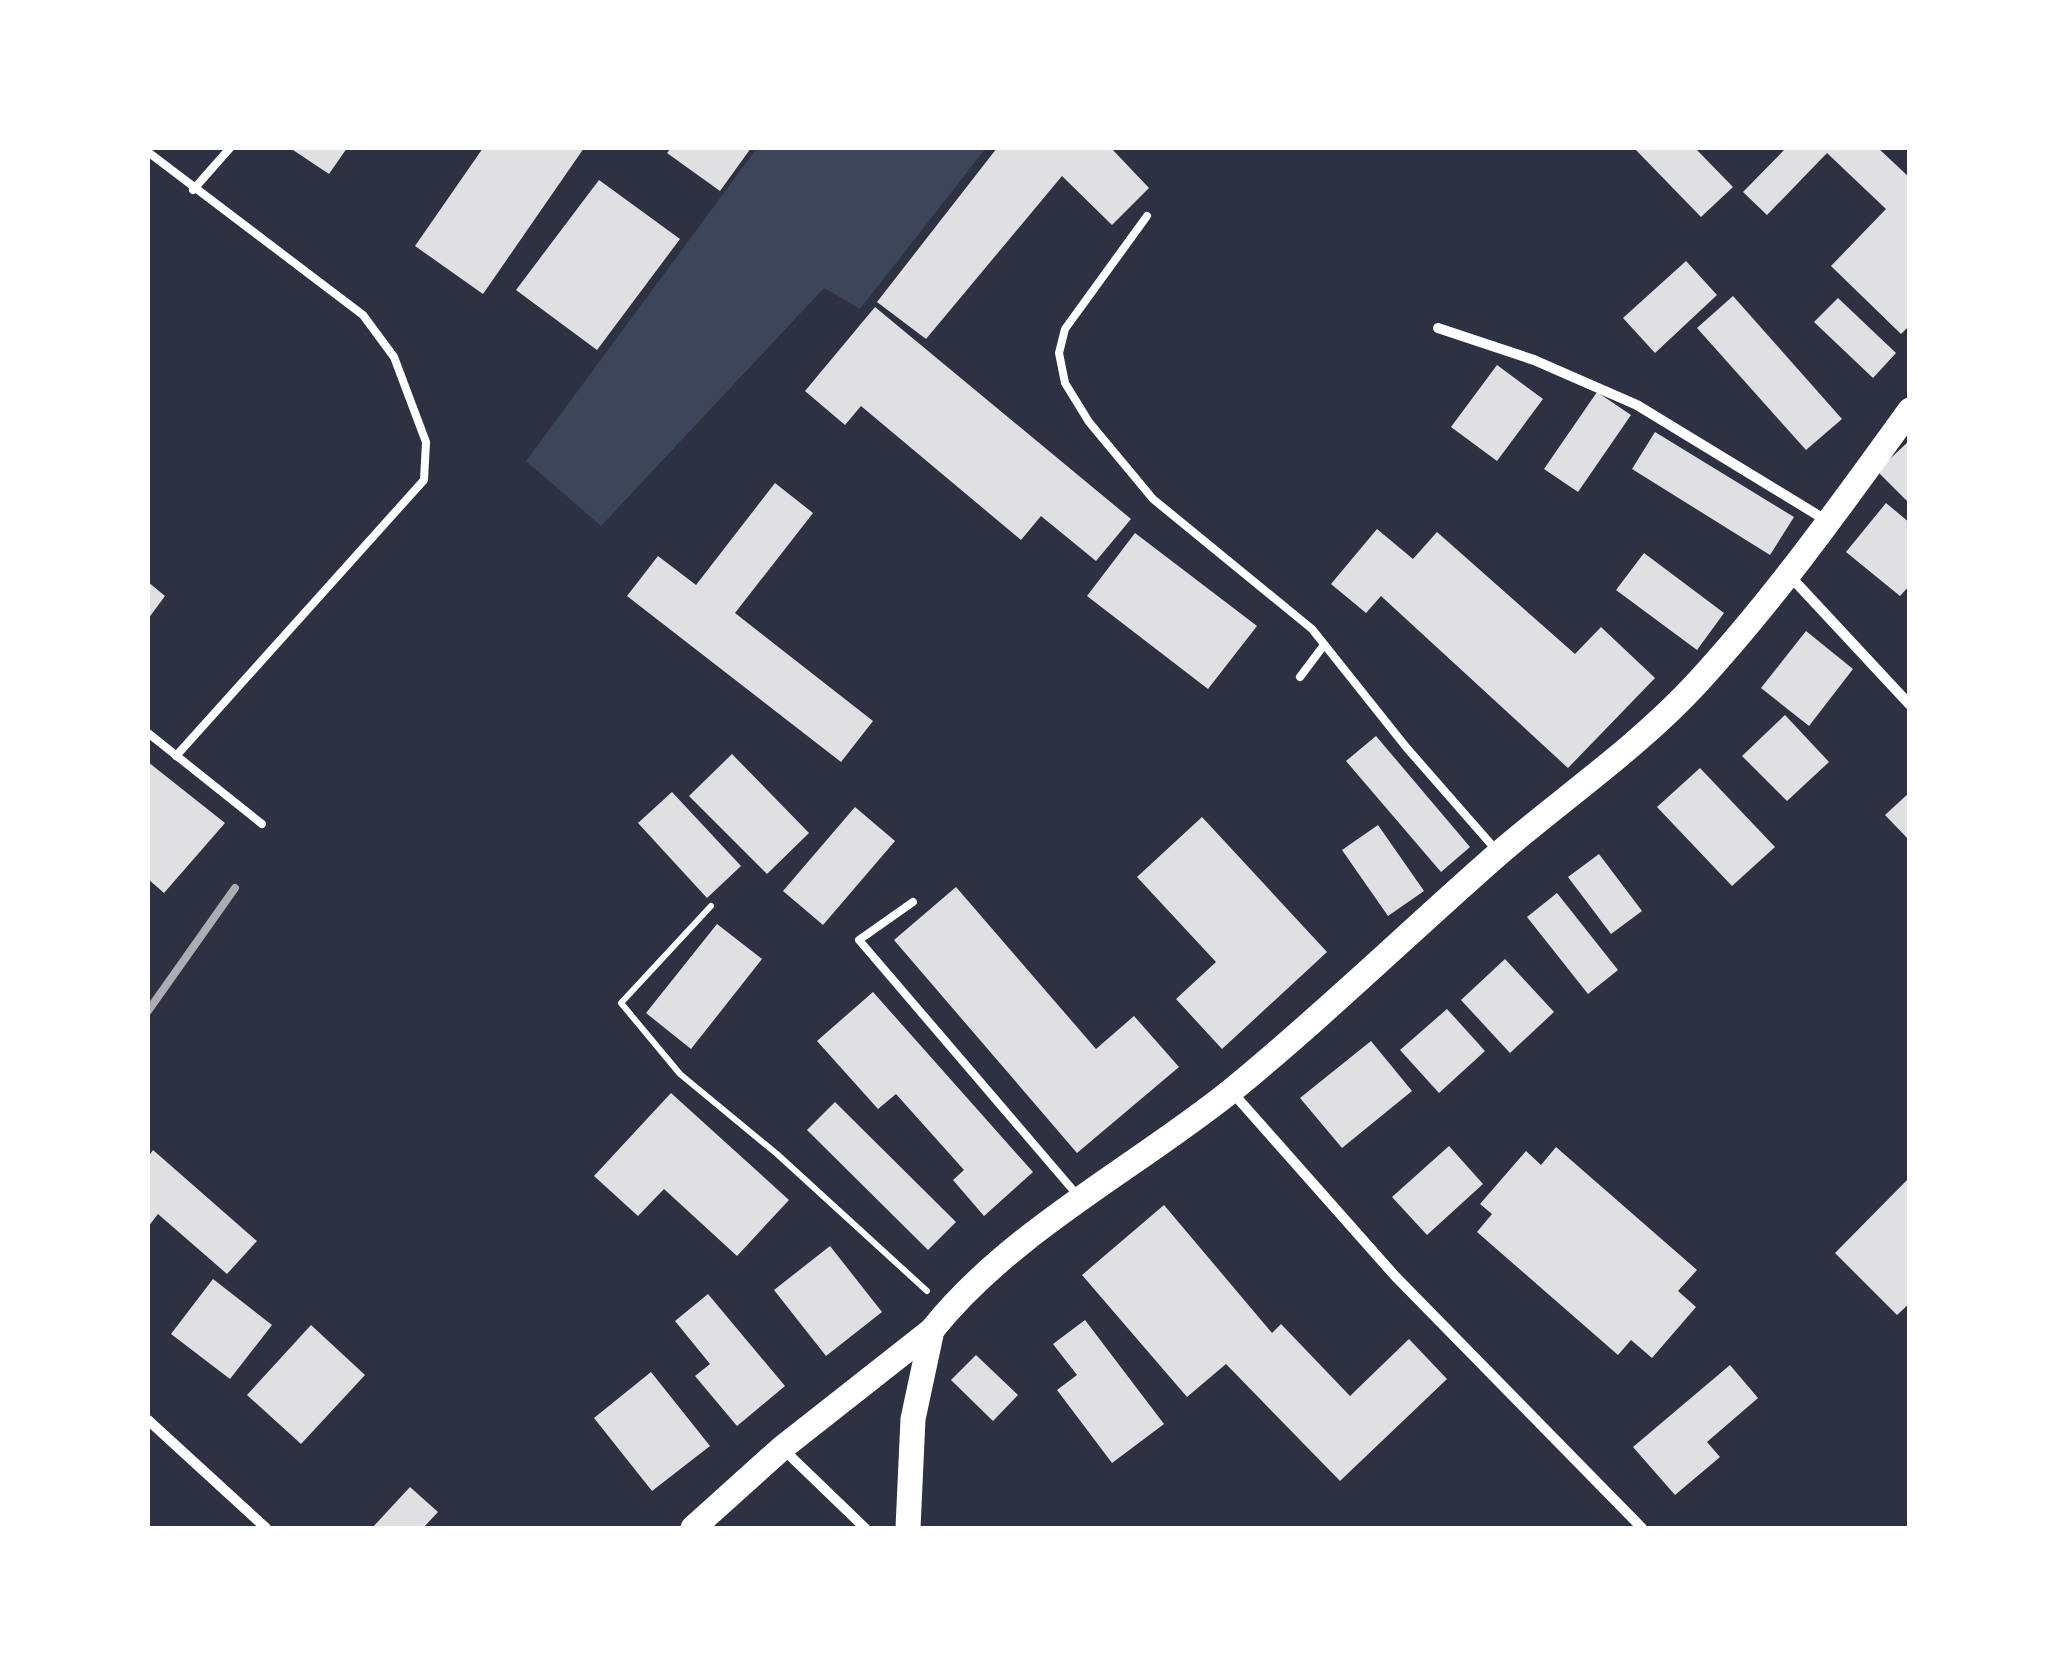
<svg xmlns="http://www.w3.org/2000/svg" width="2057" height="1676" font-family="Lora,serif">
<rect width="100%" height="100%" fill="#2d3142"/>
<polygon fill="#3c4559" points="757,148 986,148 860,309 824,288 601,526 526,461"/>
<g fill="#e0e0e3">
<polygon points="290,148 347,148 329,174"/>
<polygon points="483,148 584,148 483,294 415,246"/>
<polygon points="671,148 751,148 720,191 667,153"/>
<polygon points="997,148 1111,148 1149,188 1112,225 1062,176 926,339 877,302"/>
<polygon points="1634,148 1695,148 1733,187 1701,217"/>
<polygon points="1786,148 1878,148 1910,178 1910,325 1901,334 1831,266 1886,209 1827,153 1767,215 1743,192"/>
<polygon points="599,180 680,239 597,350 516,290"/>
<polygon points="1686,261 1717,295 1655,353 1623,318"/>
<polygon points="1733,296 1842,419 1806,450 1697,328"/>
<polygon points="1838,298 1896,353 1873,378 1814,322"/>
<polygon points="875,307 1131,519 1096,561 1041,516 1021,540 861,406 845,425 805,391"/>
<polygon points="1497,365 1543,399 1497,461 1451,427"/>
<polygon points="1597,392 1631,415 1578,492 1544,469"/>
<polygon points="1655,432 1794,517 1770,555 1632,469"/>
<polygon points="1910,440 1910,504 1877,471"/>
<polygon points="775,483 813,513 735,613 873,721 841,762 627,596 658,556 696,585"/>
<polygon points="1886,503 1910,523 1910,585 1900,596 1846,552"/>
<polygon points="1377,529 1413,559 1437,532 1575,654 1601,627 1655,678 1568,768 1381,596 1366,613 1331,584"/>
<polygon points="1135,533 1257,626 1208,689 1087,596"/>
<polygon points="1644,553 1724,613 1697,650 1616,590"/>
<polygon points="148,582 165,596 148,619"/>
<polygon points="1806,631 1853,669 1809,726 1761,688"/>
<polygon points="1785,715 1829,762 1787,801 1742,756"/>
<polygon points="1376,736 1470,847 1441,872 1346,761"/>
<polygon points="732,754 809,833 767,874 689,796"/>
<polygon points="148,762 225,823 164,893 148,879"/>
<polygon points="1700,768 1775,847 1732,886 1657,807"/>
<polygon points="672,792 741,866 707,898 638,823"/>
<polygon points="1910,792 1910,841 1885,815"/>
<polygon points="855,807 895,841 823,925 783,891"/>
<polygon points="1202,817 1327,952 1222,1049 1176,999 1216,962 1137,877"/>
<polygon points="1378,825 1424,891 1388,916 1342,850"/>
<polygon points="1599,854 1642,911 1611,934 1568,877"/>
<polygon points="956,887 1096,1049 1134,1016 1179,1067 1077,1153 894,940"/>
<polygon points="1557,893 1618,970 1588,994 1527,917"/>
<polygon points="717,924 762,959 691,1049 646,1013"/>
<polygon points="1505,959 1554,1012 1510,1053 1461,1000"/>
<polygon points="873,992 1033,1172 984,1216 953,1180 964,1170 896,1094 878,1109 817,1041"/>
<polygon points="1447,1009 1485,1051 1439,1093 1400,1050"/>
<polygon points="1371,1041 1412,1091 1342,1148 1300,1098"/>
<polygon points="671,1093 789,1200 737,1256 664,1189 638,1216 594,1176"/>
<polygon points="835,1102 956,1222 928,1250 807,1130"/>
<polygon points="1449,1146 1483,1184 1427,1235 1392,1197"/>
<polygon points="1556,1147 1697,1270 1678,1291 1696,1307 1652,1358 1631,1340 1618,1355 1477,1232 1492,1214 1480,1204 1526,1151 1541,1165"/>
<polygon points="153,1150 257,1241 227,1274 158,1214 148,1227 148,1157"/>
<polygon points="1910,1177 1910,1303 1897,1315 1835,1253"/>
<polygon points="1164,1205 1272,1333 1281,1324 1350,1396 1409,1339 1447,1379 1340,1481 1226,1364 1187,1397 1082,1275"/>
<polygon points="830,1246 882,1312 826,1356 774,1290"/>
<polygon points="213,1279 272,1325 230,1379 171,1334"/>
<polygon points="708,1294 785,1386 737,1426 695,1376 710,1364 675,1321"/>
<polygon points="1085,1320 1164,1424 1112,1463 1057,1390 1077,1375 1053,1344"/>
<polygon points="311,1325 365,1375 301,1444 247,1395"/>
<polygon points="976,1355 1018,1395 993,1421 951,1380"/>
<polygon points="1730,1365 1758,1398 1707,1442 1720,1457 1675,1495 1633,1447"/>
<polygon points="651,1372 710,1446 652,1491 594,1418"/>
<polygon points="410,1487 438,1512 423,1528 372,1528"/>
</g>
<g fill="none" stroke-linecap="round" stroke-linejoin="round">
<polyline stroke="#fff" stroke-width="6" points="711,906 621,1003 680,1074 777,1154 927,1291"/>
<g stroke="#fff" stroke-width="8">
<polyline points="148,152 363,315 394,357 426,442 424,480 176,756"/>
<polyline points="193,190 230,148"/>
<polyline points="1147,216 1065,329 1059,353 1065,383 1089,422 1153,499 1312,629 1406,747 1497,851"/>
<polyline points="1300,677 1324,645"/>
<polyline points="148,733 262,824"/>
<polyline points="913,902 859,940 1079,1197"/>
</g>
<g stroke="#fff" stroke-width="10">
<polyline points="1438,328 1534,360 1637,405 1829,522"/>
<polyline points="1789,575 1910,705"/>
<polyline points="1232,1092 1395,1276 1642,1528"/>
<polyline points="148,1420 266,1528"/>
<polyline points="783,1449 865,1528"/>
</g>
<g stroke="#fff" stroke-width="25">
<path d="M693,1528L782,1448L932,1330C1009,1233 1135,1168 1231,1091C1323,1016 1408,933 1497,855C1563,798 1637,748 1697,683C1775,598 1842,504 1910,410"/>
<polyline points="908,1528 913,1419 932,1330"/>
</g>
<polyline stroke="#abadb3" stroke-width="8" points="148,1011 235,888"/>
</g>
<rect width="2057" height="1676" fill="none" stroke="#ffffff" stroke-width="300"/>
</svg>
